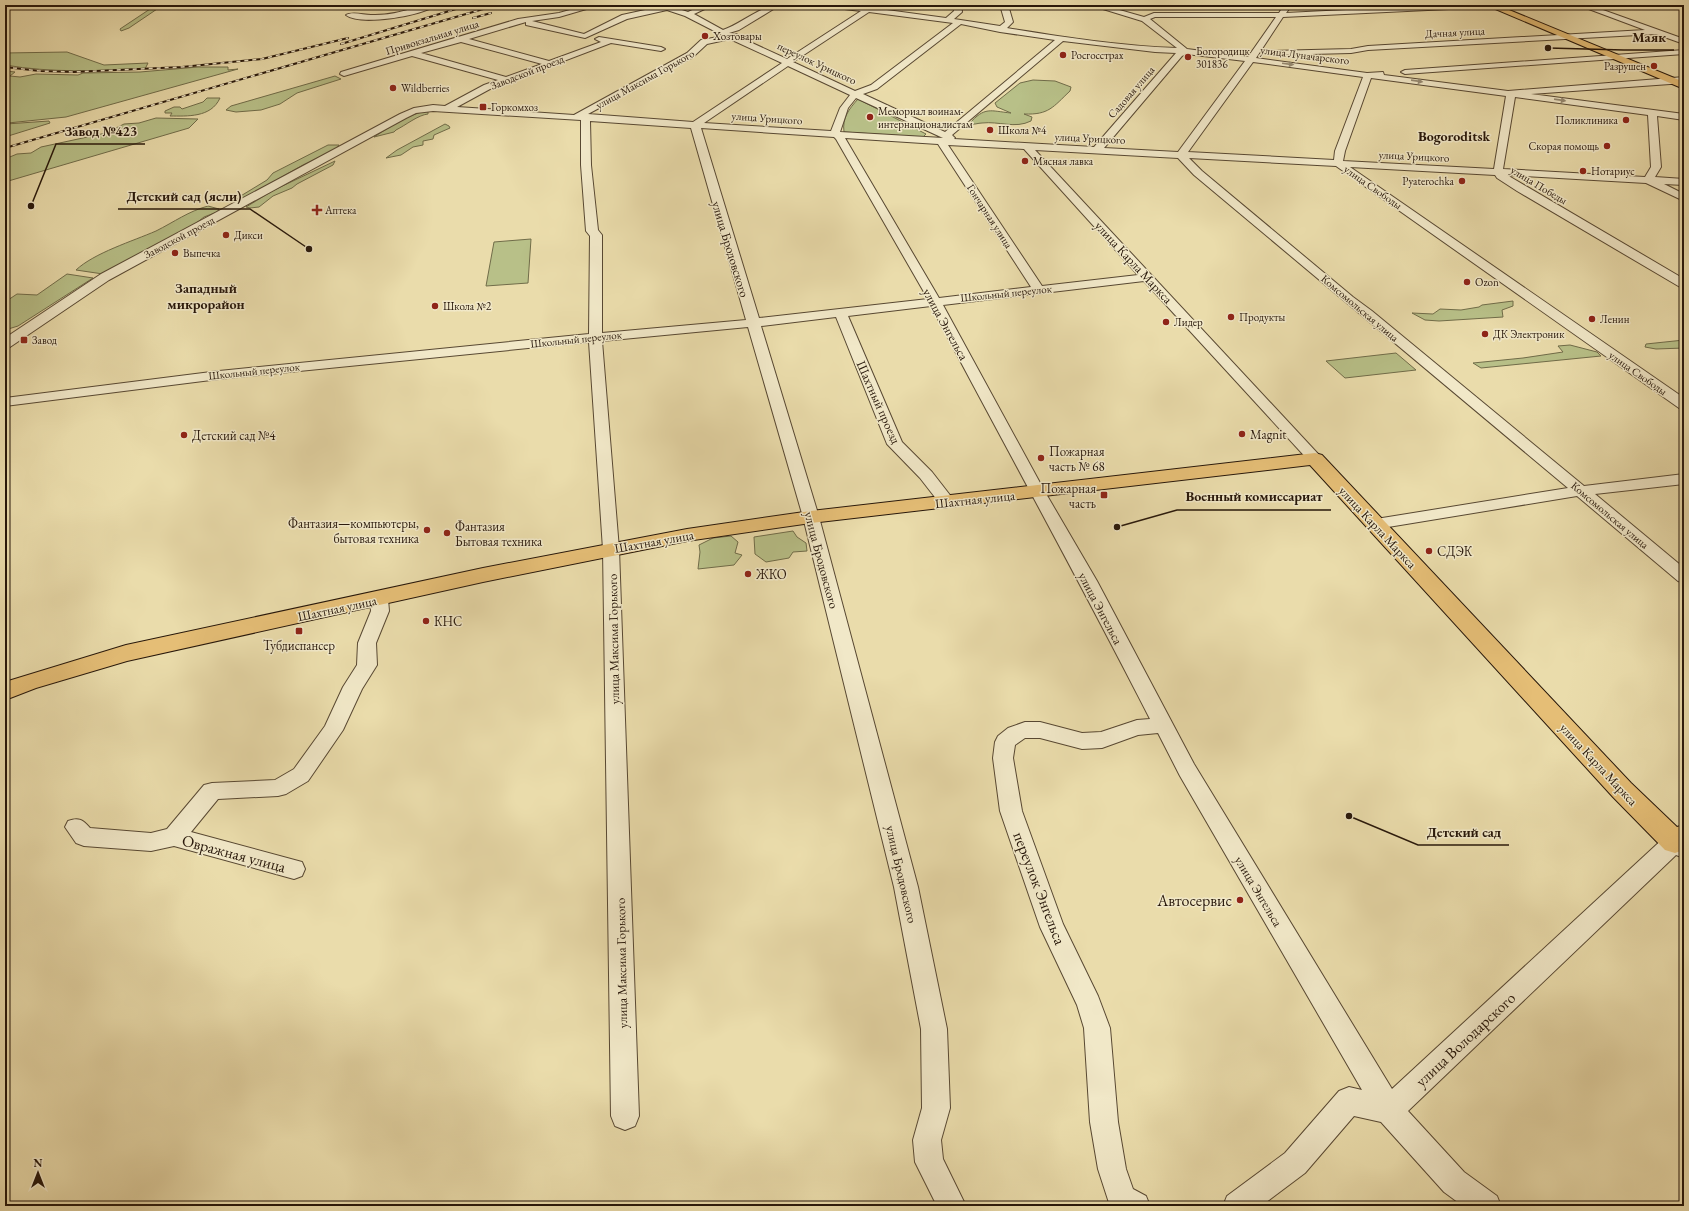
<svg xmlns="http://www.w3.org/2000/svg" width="1689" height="1211" font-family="'EB Garamond',serif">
<rect width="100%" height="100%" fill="#eadcab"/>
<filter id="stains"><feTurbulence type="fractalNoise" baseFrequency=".005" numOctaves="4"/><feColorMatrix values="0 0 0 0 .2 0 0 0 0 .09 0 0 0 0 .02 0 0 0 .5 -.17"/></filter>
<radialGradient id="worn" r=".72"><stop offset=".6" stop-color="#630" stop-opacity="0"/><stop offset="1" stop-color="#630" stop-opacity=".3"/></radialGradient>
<g fill="#b8c088" stroke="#706c49">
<polygon points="156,5 163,5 129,28 121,31 120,29"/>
<path d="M67,52L104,65L148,63L145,69C99,71 51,73 5,65V53Z"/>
<polygon points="198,67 228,67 228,70 238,69 66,117 8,123 6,124 49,121 50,123 5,137 5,71 15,72 10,76 20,77 36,74 78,75 83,73 140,72"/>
<polygon points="335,76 341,79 297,93 280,104 261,110 236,112 226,110 231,106"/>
<path d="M1033,80L1055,81L1071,87L1070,91C1053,107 1049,115 1024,114L1032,117L1031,121C1015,129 999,121 982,123C978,123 974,125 969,124C985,106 990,111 1011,113L997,107L995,103L1020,83Z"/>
<path d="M207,98H220C211,118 187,116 170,116L172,113H165V111L174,107H180L182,109L203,102Z"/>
<path d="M858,99L926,134L923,137L844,132C842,118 849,109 858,99Z"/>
<path d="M428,110V114C418,115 406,125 396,130L394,132L374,137C391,126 408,115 428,110Z"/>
<polygon points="156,118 198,119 189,128 5,182 5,159 17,154 31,153 41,147 106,133 124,124 139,123"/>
<polygon points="445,124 449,126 450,128 434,135 433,139 423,141 423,145 413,147 401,155 386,158 397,150"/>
<polygon points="328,145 339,145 336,149 303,165 241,200 236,200 239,197 267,180 273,173"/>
<polygon points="335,161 333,165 297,184 292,188 273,196 259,207 250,208 246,207 274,190"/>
<path d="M208,206L219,209L217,212L204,217L195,224L103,274L76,270C94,253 133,241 156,231C174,222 189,211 208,206Z"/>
<polygon points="531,239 528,283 486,286 494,242"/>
<polygon points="67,274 93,278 18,326 5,330 5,302 17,294 37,295"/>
<polygon points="1513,301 1513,306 1502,310 1503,317 1439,321 1425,320 1412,313 1433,314 1440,309 1461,310 1479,307 1482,305"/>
<polygon points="1684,340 1684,348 1656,349 1645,347 1646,344"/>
<polygon points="1570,345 1597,352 1601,356 1481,368 1473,363 1523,358 1563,352 1558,346"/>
<polygon points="1396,353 1416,370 1345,378 1326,361"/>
<polygon points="793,531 797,537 806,543 807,551 793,552 789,558 766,562 755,554 754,537"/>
<polygon points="731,536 738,542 735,553 742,555 734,565 698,569 700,552 699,545 713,538"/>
</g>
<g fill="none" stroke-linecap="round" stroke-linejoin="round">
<defs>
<g id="minor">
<path d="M425,5H436C423,16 360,26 346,15C352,11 364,15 371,15C390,16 407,10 425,5Z"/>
<path d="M588,5H600L559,17L532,21L584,34L622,15L659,7L656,5H667L688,12L703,5H713L694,14L723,30C741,24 761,5 780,5L739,30L729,33L737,34V36L787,59L861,11L828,7L824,5H845L864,7V5H872V8L946,18L954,11L953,5H961L962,12L954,19L1000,26L1005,22L1000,5H1008L1013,22L1007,28C1063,37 1120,46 1177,48L1142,21L1090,5H1102L1144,17L1154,13H1279L1284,5H1292L1286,13L1446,5H1494L1490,7L1283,17L1256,58L1367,73L1383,72L1384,75L1508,91L1684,77V83L1531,94L1684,114V120L1657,116L1661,167L1655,177L1684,179V185L1664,184L1684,194V201L1646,183L1507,175L1684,279V288L1680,287L1517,191L1497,178L1495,175L1350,167L1684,398V409L1679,408L1336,166L1189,158L1202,171L1353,297L1372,311L1584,486L1684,474V484L1595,494L1684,568V583L1678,581L1577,496L1376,529L1370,528L1368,524L1370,520L1376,519L1568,488L1194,175L1178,158L1035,150L1320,456L1323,459L1320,462L1315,464L1310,462L1144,281L943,305L1045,492L1097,581L1194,764L1392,1089L1667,835L1675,833L1684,836V858L1676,855L1408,1111L1464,1172L1497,1196L1501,1206H1463L1444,1192L1381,1122L1354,1116L1305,1173L1261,1206H1223L1227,1196L1285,1153L1339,1091L1349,1087L1362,1090L1180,776L1158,733L1138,735L1102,748L1082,749L1040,738H1025L1015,745L1013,758L1022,811L1063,924L1098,996L1110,1028L1118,1122L1126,1169L1133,1189L1146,1196L1150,1206H1110L1098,1169L1090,1122L1084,1028L1077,1005L1040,927L1000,811L993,758L995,742L998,736L1008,728L1025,722H1040L1082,733L1101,732L1137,720L1150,719C1079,580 1004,444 931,306L848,316L902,442L932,472L953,499L955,502L953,505L947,507L941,505L920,478L887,444L836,317L761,326L819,517L918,887L947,1029L950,1108L941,1140L943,1159L966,1206H937L915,1162L913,1140L922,1108L921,1029L894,887L803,517L748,327L602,341L619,549L639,1116L635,1126L625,1130L615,1126L611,1116L603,549L589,342L219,379L5,406V398L219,371L589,334L590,236L586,231L581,165V120L433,111L416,113L406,118L109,280L10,347L5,348V338L101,274L400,114L414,108L433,105L445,106L484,85L498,80L412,56L344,76L340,74L341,72L518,19L559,13ZM667,10L685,16L724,36L701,40L687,53L574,115L457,107L490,89L611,43L661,51L665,49L661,47L599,37L595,39L601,42L549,61L469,39L526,22V25L585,38L627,19ZM869,12L953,23L871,85L855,91L793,62ZM1155,17H1276L1248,57L1187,49L1150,19ZM961,24L1000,32L1055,40L945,132L863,94L877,89ZM730,39L782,63L693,122L588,114L693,57L707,44ZM1063,41L1155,52L1176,53L1094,147L954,139L955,138L952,135ZM461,42L542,64L506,77L421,53ZM1186,54L1245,61L1178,152L1104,148L1182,56ZM1253,62L1363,77L1335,151L1334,160L1188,152ZM788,66L850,95L840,108L831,131L704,123ZM1371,78L1506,96L1494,169L1343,161L1345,151ZM1515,97L1648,115L1651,167L1645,177L1503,169ZM856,98L943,138L840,132L848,108ZM590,121L691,128L746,320L602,333V235L598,230L591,165ZM701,128L834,137L836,139L928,299L759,318ZM845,138L938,144L1031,287L939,298ZM948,145L1024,149L1138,275L1042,286Z"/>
<polygon points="1578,5 1589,5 1684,39 1684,44 1656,34 1368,50 1351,53 1271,55 1267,53 1271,51 1351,49 1368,46 1645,30"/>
<polygon points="1684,50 1684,54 1405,74 1401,72 1405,70"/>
<path d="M379,593L385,595L388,599L389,611L376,643L377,665L362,689L343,730L308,781L286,794L278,796L218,799L191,832L302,862L305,869L302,876L294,879L174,846L151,851L84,846L76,843L65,827L68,821C79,817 83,820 90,828L151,833L167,829L204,785L212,783L275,780L294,769L325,726L343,687L357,665L358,643L371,611L370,599L373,595Z"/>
</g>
<g id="major">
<polygon points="1486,5 1497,5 1684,82 1684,89"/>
<polygon points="1315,453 1322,455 1631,783 1677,827 1684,825 1684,850 1675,853 1665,850 1613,797 1310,465 811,523 687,541 483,582 127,661 36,688 5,700 5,682 126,645 483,568 687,529 811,511"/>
</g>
</defs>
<use href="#minor" stroke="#584832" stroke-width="2"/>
<use href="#major" stroke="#27170a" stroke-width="2"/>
<use href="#minor" fill="#f1e8c8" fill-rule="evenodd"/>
<use href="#major" fill="#e5be76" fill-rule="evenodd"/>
<defs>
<g id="rail">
<polyline points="473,18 491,13"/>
<polyline points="341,44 469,5"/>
<polyline points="5,67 40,71 74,72 182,67 262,59 348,38"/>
<polyline points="5,148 497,5"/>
</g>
</defs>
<use href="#rail" stroke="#27170a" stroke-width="2"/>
<use href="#rail" stroke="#f1e8c8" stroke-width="1.5" stroke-dasharray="4" stroke-linecap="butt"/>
</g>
<defs><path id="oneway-solid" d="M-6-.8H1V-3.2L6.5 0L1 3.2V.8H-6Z"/></defs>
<g fill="#968a72">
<use href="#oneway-solid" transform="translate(1288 64) rotate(7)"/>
<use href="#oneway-solid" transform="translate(1417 81) rotate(8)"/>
<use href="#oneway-solid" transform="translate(1560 100) rotate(8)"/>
</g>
<g fill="#8f2418" stroke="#f1e8c8" stroke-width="1.5">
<circle cx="705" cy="36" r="4"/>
<circle cx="1063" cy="55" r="4"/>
<circle cx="1188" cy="57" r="4"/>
<circle cx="1654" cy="66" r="4"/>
<circle cx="393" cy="88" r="4"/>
<rect x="479" y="103" width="8" height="8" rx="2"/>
<circle cx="870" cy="117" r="4"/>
<circle cx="1626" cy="120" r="4"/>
<circle cx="990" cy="130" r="4"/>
<circle cx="1607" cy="146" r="4"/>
<circle cx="1025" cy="161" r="4"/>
<circle cx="1583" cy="171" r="4"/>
<circle cx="1462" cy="181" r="4"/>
<path d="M315 204h4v4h4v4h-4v4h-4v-4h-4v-4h4z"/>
<circle cx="226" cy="235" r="4"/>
<circle cx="175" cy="253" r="4"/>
<circle cx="1467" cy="282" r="4"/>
<circle cx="435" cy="306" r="4"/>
<circle cx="1231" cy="317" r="4"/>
<circle cx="1592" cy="319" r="4"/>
<circle cx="1166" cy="322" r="4"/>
<circle cx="1485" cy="334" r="4"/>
<rect x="20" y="336" width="8" height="8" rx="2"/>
<circle cx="1242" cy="434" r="4"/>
<circle cx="184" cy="435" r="4"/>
<circle cx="1041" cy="458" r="4"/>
<rect x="1100" y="491" width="8" height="8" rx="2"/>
<circle cx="427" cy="530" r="4"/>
<circle cx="447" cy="533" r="4"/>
<circle cx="1429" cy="551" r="4"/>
<circle cx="748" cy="574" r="4"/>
<circle cx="426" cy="621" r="4"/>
<rect x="295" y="627" width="8" height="8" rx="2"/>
<circle cx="1240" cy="900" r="4"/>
</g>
<g text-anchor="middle" stroke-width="3" stroke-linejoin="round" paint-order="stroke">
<g font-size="11" fill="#27170a" stroke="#f1e8c8">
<text transform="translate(1455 32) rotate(-3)" y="4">Дачная улица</text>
<text transform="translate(432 37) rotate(-17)" y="4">Привокзальная улица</text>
<text transform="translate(1305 55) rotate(7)" y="4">улица Луначарского</text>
<text transform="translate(817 63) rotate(25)" y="4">переулок Урицкого</text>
<text transform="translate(527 72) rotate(-21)" y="4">Заводской проезд</text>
<text transform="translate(645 79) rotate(-29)" y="4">улица Максима Горького</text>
<text transform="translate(1131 92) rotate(-49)" y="4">Садовая улица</text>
<text transform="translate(767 118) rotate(4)" y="4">улица Урицкого</text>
<text transform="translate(1090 138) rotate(3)" y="4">улица Урицкого</text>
<text transform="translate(1414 156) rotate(3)" y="4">улица Урицкого</text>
<text transform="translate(1539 185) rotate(31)" y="4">улица Победы</text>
<text transform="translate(1373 187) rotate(35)" y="4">улица Свободы</text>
<text transform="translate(990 216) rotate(57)" y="4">Гончарная улица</text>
<text transform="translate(179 237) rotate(-28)" y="4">Заводской проезд</text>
<text transform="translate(1006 293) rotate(-6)" y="4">Школьный переулок</text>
<text transform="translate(1360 308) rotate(40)" y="4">Комсомольская улица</text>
<text transform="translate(576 339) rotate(-6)" y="4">Школьный переулок</text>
<text transform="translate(254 371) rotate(-6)" y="4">Школьный переулок</text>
<text transform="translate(1638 373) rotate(35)" y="4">улица Свободы</text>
<text transform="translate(1610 515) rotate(40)" y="4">Комсомольская улица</text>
</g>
<g font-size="11" fill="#27170a" stroke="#f1e8c8" text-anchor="start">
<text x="713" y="40">Хозтовары</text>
<text x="1196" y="55">Богородицк<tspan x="1196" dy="13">301836</tspan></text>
<text x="1071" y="59">Росгосстрах</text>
<text x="1646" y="70" text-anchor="end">Разрушен</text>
<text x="401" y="92">Wildberries</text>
<text x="491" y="111">Горкомхоз</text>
<text x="878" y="115">Мемориал воинам-<tspan x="878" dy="13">интернационалистам</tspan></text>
<text x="1618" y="124" text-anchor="end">Поликлиника</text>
<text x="998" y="134">Школа №4</text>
<text x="1599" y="150" text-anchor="end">Скорая помощь</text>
<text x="1033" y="165">Мясная лавка</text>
<text x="1591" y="175">Нотариус</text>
<text x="1454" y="185" text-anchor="end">Pyaterochka</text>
<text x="325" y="214">Аптека</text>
<text x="234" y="239">Дикси</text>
<text x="183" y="257">Выпечка</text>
<text x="1475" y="286">Ozon</text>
<text x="443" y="310">Школа №2</text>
<text x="1239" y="321">Продукты</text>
<text x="1600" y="323">Ленин</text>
<text x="1174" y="326">Лидер</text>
<text x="1493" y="338">ДК Электроник</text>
<text x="32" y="344">Завод</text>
</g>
<g font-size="13" fill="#27170a" stroke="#f1e8c8">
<text transform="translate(731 249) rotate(73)" y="5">улица Бродовского</text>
<text transform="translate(1134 262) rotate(47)" y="5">улица Карла Маркса</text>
<text transform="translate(946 324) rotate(61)" y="5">улица Энгельса</text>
<text transform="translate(879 402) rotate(66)" y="5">Шахтный проезд</text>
<text transform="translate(975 499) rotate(-6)" y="5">Шахтная улица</text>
<text transform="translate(1378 527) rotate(47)" y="5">улица Карла Маркса</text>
<text transform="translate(654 541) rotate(-10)" y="5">Шахтная улица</text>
<text transform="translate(822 560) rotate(75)" y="5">улица Бродовского</text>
<text transform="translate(337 608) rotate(-12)" y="5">Шахтная улица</text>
<text transform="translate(1101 608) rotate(62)" y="5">улица Энгельса</text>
<text transform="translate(613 639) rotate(-91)" y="5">улица Максима Горького</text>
<text transform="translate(1599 764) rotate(47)" y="5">улица Карла Маркса</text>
<text transform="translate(902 874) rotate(77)" y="5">улица Бродовского</text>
<text transform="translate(1259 891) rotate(59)" y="5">улица Энгельса</text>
<text transform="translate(621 963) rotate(-91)" y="5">улица Максима Горького</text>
</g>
<g font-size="13" fill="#27170a" stroke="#f1e8c8" text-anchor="start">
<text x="1250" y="439">Magnit</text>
<text x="192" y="440">Детский сад №4</text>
<text x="1049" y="456">Пожарная<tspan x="1049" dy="15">часть № 68</tspan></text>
<text x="1096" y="493" text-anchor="end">Пожарная<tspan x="1096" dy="15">часть</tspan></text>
<text x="419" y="528" text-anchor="end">Фантазия—компьютеры,<tspan x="419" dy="15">бытовая техника</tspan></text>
<text x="455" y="531">Фантазия<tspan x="455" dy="15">Бытовая техника</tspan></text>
<text x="1437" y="556">СДЭК</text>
<text x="756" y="579">ЖКО</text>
<text x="434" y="626">КНС</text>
<text x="299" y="650" text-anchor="middle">Тубдиспансер</text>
</g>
<g font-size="14" font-weight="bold" fill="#27170a" stroke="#f1e8c8">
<text x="1454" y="141">Bogoroditsk</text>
<text x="206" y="293">Западный<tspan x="206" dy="16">микрорайон</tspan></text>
</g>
<g font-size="16" fill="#27170a" stroke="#f1e8c8">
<text transform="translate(234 853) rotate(15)" y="6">Овражная улица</text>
<text transform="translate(1040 888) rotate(69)" y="6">переулок Энгельса</text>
<text transform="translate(1465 1039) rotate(-43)" y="6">улица Володарского</text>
</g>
<g font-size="16" fill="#27170a" stroke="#f1e8c8" text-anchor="end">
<text x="1232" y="906">Автосервис</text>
</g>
</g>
<path fill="none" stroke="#27170a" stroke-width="1.5" d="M1548 48L1624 50H1674M31 206L56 144H145M309 249L250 209H118M1117 527L1177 510H1331M1349 816L1418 845H1509"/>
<g fill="#27170a" stroke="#f1e8c8" stroke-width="1.5">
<circle cx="1548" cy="48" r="4"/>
<circle cx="31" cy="206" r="4"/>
<circle cx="309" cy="249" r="4"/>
<circle cx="1117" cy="527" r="4"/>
<circle cx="1349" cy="816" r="4"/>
</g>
<g font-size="14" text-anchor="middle" font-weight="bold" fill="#27170a" stroke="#f1e8c8" stroke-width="3" stroke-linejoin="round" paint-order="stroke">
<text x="1649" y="42">Маяк</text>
<text x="101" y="136">Завод №423</text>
<text x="184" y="201">Детский сад (ясли)</text>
<text x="1254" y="501">Военный комиссариат</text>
<text x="1464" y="837">Детский сад</text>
</g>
<rect width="1689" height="1211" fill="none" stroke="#eadcab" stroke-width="20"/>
<rect x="6" y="6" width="1677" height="1199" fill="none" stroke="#27170a" stroke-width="2"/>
<rect x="10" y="10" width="1669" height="1191" fill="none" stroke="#27170a"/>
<g transform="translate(38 1173)" stroke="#f1e8c8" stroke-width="3" paint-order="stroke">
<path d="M0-3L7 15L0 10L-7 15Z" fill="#27170a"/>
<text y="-6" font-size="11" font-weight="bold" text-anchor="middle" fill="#27170a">N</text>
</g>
<rect width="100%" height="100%" filter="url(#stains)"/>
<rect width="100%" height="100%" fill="url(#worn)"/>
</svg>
